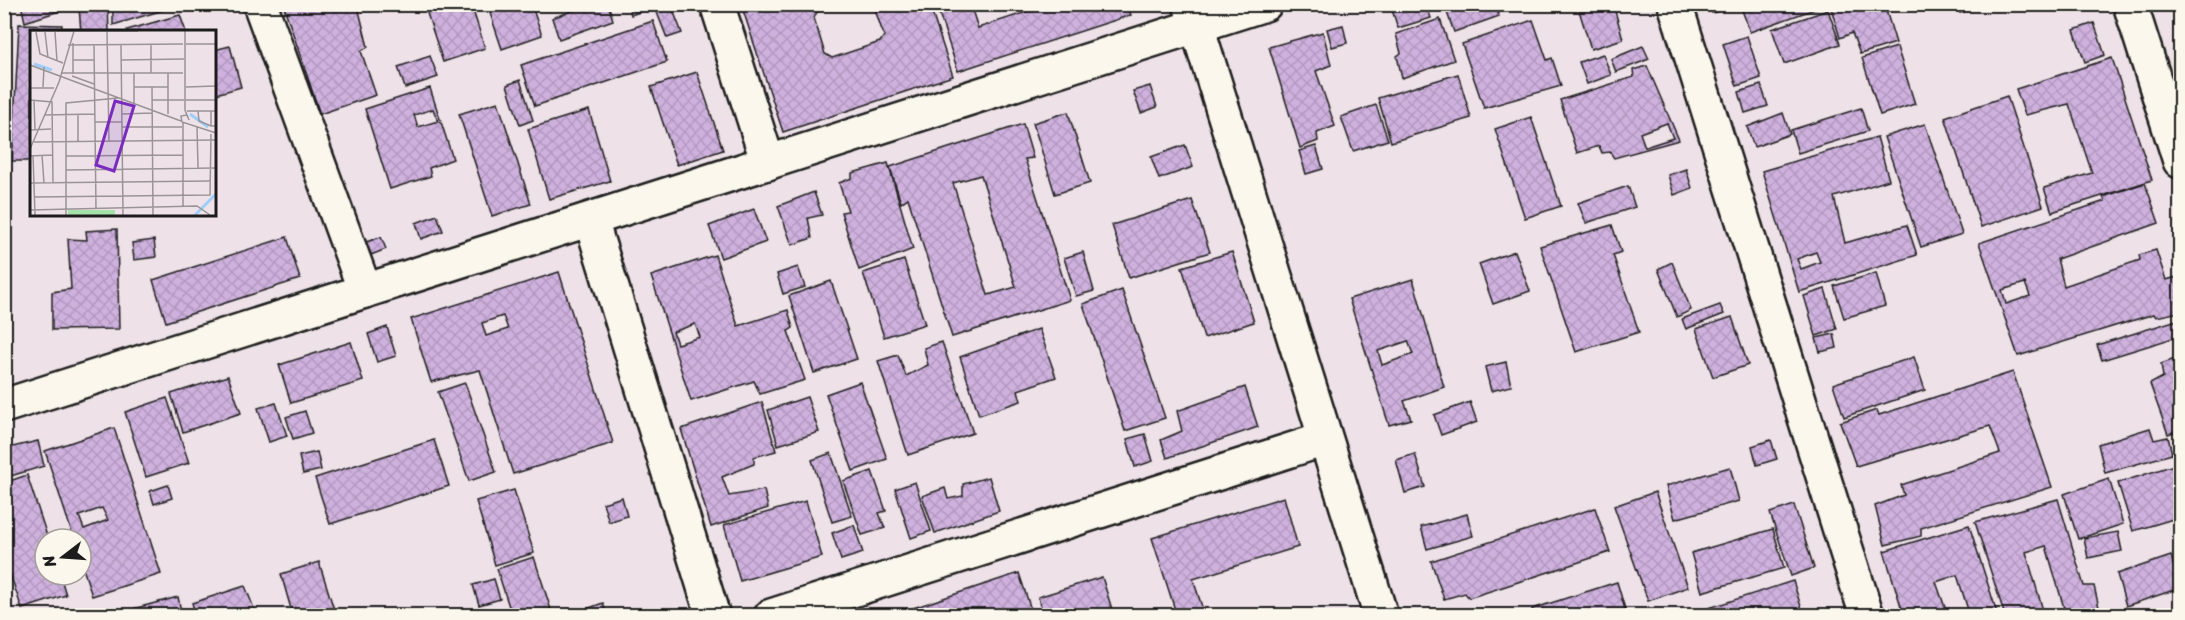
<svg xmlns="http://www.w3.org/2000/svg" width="2185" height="620" font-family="Sriracha,sans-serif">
<defs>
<pattern id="building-cross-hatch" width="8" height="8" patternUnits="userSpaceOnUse" patternTransform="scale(1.5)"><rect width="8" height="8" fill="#cfb1de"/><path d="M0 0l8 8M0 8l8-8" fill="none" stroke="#b198be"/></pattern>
</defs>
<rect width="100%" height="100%" fill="#eee2e8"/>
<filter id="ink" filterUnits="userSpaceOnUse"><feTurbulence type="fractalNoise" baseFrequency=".0167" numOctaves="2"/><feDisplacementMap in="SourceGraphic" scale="12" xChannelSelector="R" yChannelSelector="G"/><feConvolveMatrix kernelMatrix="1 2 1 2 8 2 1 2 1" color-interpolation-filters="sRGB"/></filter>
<g filter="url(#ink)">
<g fill="url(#building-cross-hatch)" stroke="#1c1c1c" stroke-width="1.5" fill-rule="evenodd">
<polygon points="21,4 68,4 69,8 25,22"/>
<polygon points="113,4 184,4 113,25"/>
<polygon points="283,4 366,4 358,7 368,47 361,51 376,95 320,114"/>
<polygon points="424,4 471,4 485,48 443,62"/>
<polygon points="487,4 531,4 542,35 502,49"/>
<polygon points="591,4 608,4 613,20 559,39 552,18"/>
<polygon points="628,4 663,4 631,15"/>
<polygon points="741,4 837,4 817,12 814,18 825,54 832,58 880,42 884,36 873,4 929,4 953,76 783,132"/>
<polygon points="936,4 970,4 978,28 1051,4 1127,4 1131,15 958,71"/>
<polygon points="1408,4 1426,4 1431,18 1398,28 1392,10"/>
<polygon points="1444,4 1495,4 1499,16 1454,32"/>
<polygon points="1577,4 1613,4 1623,39 1591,49"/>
<polygon points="1709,4 1731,4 1732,7 1712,13"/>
<polygon points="1758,4 1829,4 1750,32 1742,10"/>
<polygon points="1841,4 1884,4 1896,43 1860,54 1852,33 1840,38 1831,8"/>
<polygon points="1957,4 1987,4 1960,13"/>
<polygon points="671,5 682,33 667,38 656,10"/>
<polygon points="108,6 109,32 81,32 79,7"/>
<polygon points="1828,10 1840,44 1784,64 1772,29"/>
<polygon points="180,15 186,32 128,32 127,30"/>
<polygon points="1440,19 1454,60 1402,78 1397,56 1401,53 1396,34"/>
<polygon points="1533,20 1547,60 1552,58 1561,86 1484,108 1462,44"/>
<polygon points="653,21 667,62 535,106 521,65"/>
<polygon points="2094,23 2105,55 2085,62 2074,30"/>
<polygon points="19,24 62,25 61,32 32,32 32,161 12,161"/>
<polygon points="1343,25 1347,43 1332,47 1327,29"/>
<polygon points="1323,32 1331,65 1316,71 1335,126 1317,133 1318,141 1300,148 1269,47"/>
<polygon points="1747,36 1761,78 1737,86 1723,44"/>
<polygon points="230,46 241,87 216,94 214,86 214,50"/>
<polygon points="1643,46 1649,59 1616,72 1611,59"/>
<polygon points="1897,47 1915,104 1880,115 1862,58"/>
<polygon points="1603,54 1611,75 1587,84 1579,62"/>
<polygon points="430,56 438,77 405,88 398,67"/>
<polygon points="2112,58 2152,180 2052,212 2044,188 2092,173 2069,104 2025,115 2016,89"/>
<path d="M1647,66L1679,140L1614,158L1610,152L1602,153L1599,146L1577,153L1560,100L1634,77L1633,70ZM1667,123L1673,138L1645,147L1640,133Z"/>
<polygon points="697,72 723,150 677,165 651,87"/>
<polygon points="1458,74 1471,118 1391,142 1378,98"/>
<polygon points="520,80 533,120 520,125 507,85"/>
<polygon points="1761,85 1768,106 1745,113 1739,92"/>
<polygon points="1150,86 1157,107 1141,113 1133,91"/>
<path d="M430,88L453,159L429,168L431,176L390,189L365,109ZM433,109L438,121L418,127L414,115Z"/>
<polygon points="2007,96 2043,206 1981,227 1945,117"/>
<polygon points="498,102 531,204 492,216 459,114"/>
<polygon points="1376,105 1388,140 1353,151 1341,117"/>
<polygon points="1861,108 1868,131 1798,153 1791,130"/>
<polygon points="589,110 610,181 549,199 528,129"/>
<polygon points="1068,112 1090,183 1055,194 1033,123"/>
<polygon points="1783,113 1790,134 1754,147 1747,127"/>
<polygon points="1531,117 1561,206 1525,218 1495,129"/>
<path d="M1023,124L1033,158L1025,159L1070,300L952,337L908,198L901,203L890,167ZM981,175L1016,287L988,295L953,183Z"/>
<polygon points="1925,124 1962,234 1921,247 1884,137"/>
<path d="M1877,137L1889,180L1834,197L1845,243L1907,225L1917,255L1799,292L1762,171ZM1816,252L1820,262L1801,269L1797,259Z"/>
<polygon points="1185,145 1193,167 1159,179 1151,157"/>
<polygon points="1316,146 1323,169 1306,174 1299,151"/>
<polygon points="888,163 913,249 859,270 841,212 848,211 839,183 852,178 852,173"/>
<polygon points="1686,169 1692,188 1674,195 1668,175"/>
<path d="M2145,183L2159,223L2057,259L2064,286L2140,260L2139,255L2156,250L2166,280L2177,277L2180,288V312L2156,317L2154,314L2018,356L1979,243L2105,201L2103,197ZM2025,283L2030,296L2006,304L2002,290Z"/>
<polygon points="1628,186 1635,207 1586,223 1578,203"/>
<polygon points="814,192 822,215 808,218 812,238 792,245 778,206"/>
<polygon points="1192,200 1210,252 1129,278 1112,225"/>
<polygon points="754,209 766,242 721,258 709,226"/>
<polygon points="437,215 443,231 421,239 416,223"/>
<polygon points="1612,225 1621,252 1613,255 1639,332 1576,352 1540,246"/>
<polygon points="117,229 119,329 52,330 52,292 71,289 68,239 87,240 86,231"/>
<polygon points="287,237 300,279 166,322 153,280"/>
<polygon points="381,237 386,249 371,255 366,242"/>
<polygon points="154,240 156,257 134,260 132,243"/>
<polygon points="1515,251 1530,291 1493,304 1479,264"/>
<polygon points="1083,252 1094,291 1076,296 1064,258"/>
<polygon points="1232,252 1254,322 1204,338 1182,267"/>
<path d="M715,255L738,326L788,310L793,328L788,331L805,380L760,394L754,381L691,401L651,276ZM695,324L700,337L677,344L673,332Z"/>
<polygon points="904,260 925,324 884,337 863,273"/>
<polygon points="1672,262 1691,310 1677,317 1658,269"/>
<polygon points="798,267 805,287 783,294 777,274"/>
<path d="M559,272L613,443L513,474L480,370L431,382L411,319ZM503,316L508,329L486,336L482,323Z"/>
<polygon points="1876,273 1885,306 1844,318 1834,286"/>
<path d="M1413,279L1444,387L1404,401L1411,419L1389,425L1349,299ZM1408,341L1413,354L1382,365L1378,351Z"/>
<polygon points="831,281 857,359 814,373 789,296"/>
<polygon points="1825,289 1837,329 1816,336 1804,296"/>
<polygon points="1122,290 1165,418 1125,431 1083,304"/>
<polygon points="1720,305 1724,314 1686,329 1682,319"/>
<polygon points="1732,317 1748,365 1713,377 1696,329"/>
<polygon points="2180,319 2180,336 2102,360 2097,345"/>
<polygon points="387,327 396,356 377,362 368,334"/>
<polygon points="1039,329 1056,377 1018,390 1021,401 979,415 960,357"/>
<polygon points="1834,334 1837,348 1820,352 1816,338"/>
<polygon points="351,342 363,381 291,403 279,365"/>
<polygon points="942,342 973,433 908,455 878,361 898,355 906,376 928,365 924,348"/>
<polygon points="1914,357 1925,390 1844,417 1833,384"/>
<polygon points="2180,357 2180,430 2168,434 2150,384 2163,377 2161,364"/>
<polygon points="1506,362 1511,386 1491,391 1485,367"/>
<polygon points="2013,372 2052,487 1921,528 1921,536 1885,545 1875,506 1904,495 1901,485 2000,453 1990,426 1856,466 1840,422 1877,410 1879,415"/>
<polygon points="228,376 241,413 183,432 171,394"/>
<polygon points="860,382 887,459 853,471 826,394"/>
<polygon points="465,383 496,472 469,481 438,392"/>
<polygon points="1245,387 1258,427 1167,458 1161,440 1182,431 1177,411"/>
<polygon points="807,397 819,432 778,445 768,410"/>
<polygon points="167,398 189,463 146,477 125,412"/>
<polygon points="762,402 776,451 754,457 754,464 722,477 729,496 764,490 768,508 711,527 681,429"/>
<polygon points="1470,402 1477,422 1441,435 1434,415"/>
<polygon points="276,403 287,436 269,442 258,408"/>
<polygon points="305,411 312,433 293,439 286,417"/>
<path d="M114,428L161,574L92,596L81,562V539H74L45,451ZM102,508L108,520L84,529L79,516Z"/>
<polygon points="2150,428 2154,440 2168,437 2172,454 2105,473 2098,444"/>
<polygon points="1145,434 1153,461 1135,467 1127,439"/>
<polygon points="434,440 449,486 330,524 315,478"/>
<polygon points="1771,440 1777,459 1757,465 1752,446"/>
<polygon points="38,441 44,466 4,478 4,449"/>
<polygon points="317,452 321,470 303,474 299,456"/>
<polygon points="831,453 852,516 832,522 812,460"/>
<polygon points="1415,454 1425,487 1405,493 1396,460"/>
<polygon points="2180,463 2180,517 2133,531 2118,483"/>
<polygon points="1730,467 1739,501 1675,519 1666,486"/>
<polygon points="872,471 886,511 879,513 885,528 862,535 843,481"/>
<polygon points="27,475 48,539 45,539 45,575 60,575 66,595 22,609 4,556 4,483"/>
<polygon points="989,477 999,511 935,533 922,496 945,488 948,499 963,496 963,484"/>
<polygon points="2109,479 2123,524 2078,539 2064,494"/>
<polygon points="915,482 931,531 911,538 895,489"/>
<polygon points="168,485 172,498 154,504 150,491"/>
<polygon points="514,490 534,553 495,565 476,501"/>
<polygon points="1655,492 1688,587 1648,601 1614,506"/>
<polygon points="622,497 627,516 609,522 603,503"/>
<polygon points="1284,497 1298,547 1193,579 1205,616 1177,616 1152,538"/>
<path d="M2058,499L2084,586H2094L2101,616H2005L1975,522ZM2046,546L2064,608L2044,614L2026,552Z"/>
<polygon points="806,501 822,557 740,581 724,525"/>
<polygon points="1794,505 1814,568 1791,576 1770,513"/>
<polygon points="1595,508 1610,552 1469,598 1465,593 1444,599 1431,561"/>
<polygon points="1467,514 1473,536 1427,549 1421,527"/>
<polygon points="854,525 863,553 841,560 832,533"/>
<polygon points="1969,525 1998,616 1970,616 1957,575 1936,582 1948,616 1904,616 1884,551"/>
<polygon points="1773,529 1784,568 1702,592 1691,553"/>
<polygon points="2118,532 2122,551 2088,558 2084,538"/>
<polygon points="2171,556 2180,588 2126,606 2117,574"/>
<polygon points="534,557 553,616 512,616 497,569"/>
<polygon points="319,562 336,616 293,616 281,574"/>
<polygon points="1019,573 1033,616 889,616"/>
<polygon points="1102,577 1114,616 1044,616 1038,597"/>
<polygon points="494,579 500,599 479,605 473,585"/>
<polygon points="1793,581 1804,616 1690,616 1690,614"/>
<polygon points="1617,582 1627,616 1534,616 1532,609"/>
<polygon points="245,586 257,616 196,616 192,603"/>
<polygon points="178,597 182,616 127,616 125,611"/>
<polygon points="603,603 607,616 567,616"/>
</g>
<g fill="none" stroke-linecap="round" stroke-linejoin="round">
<defs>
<g id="minor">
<polyline points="260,4 365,291"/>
<polyline points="717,4 768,163"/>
<polyline points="1190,4 1381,616"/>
<polyline points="1675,4 1867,616"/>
<polyline points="2130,4 2180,161"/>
<polyline points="591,220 713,616"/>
<polyline points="4,406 1265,4"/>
<polyline points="771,616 1325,439"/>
</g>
</defs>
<use href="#minor" stroke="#1c1c1c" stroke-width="38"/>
<use href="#minor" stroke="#fbf7ec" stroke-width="33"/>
</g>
</g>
<g transform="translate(30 30)">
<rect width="186" height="186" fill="#eee2e8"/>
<path d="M38,180H85V185H38Z" fill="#a4e2a9"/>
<path fill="none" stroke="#9ecdf9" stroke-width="3" d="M4,34L22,40M160,84L178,97M165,185L186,164"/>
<path fill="none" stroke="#9a9396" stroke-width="1.5" d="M1,1H108M77,1L79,111M155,1V80L159,90M6,2L10,24L33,33M15,2L18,28M25,2L27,31M156,14H186M38,15L153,14M64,15L66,179M91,15L93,185M121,15V43M43,30H64M91,30L154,29M0,35L151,91M31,43H153M138,43V84M43,44V13M42,46L64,54M13,57L14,37M104,57H138M122,57L123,185M156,57L186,56M0,58H24M0,70L22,72L23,153M4,70L5,100M122,70H154M155,70H186M104,73V43M157,81H186M168,81L169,91L181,96M181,81V96H186M48,84V112M92,84L122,83M14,85L65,84M157,85L151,86L152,92L186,103M65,92H92M153,93V176M92,97H152M167,97L168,138M0,100L21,99M4,112L186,110M0,119L29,52L44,1M3,125L5,185M12,125L14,153M0,126L22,125M36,126L153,125M36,140L186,138M0,153L181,151M5,167L180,165L181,104M0,180L167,176L180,185M36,185V73L88,68"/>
<path fill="#7b2cbf" fill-opacity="0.15" stroke="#7b2cbf" stroke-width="3" d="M85,71L104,76L84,141L66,135Z"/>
<rect width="186" height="186" fill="none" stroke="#1c1c1c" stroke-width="3"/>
</g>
<rect width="2185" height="620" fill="none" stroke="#fbf7ec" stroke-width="24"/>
<rect x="12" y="12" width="2161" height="596" fill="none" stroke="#1c1c1c" stroke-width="2" filter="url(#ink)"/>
<g transform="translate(63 557) rotate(253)"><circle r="28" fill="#fbf7ec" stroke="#a29f99" stroke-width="1.5"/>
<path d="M0-4.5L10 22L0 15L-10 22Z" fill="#1c1c1c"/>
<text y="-9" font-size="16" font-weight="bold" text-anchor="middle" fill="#1c1c1c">N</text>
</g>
</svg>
